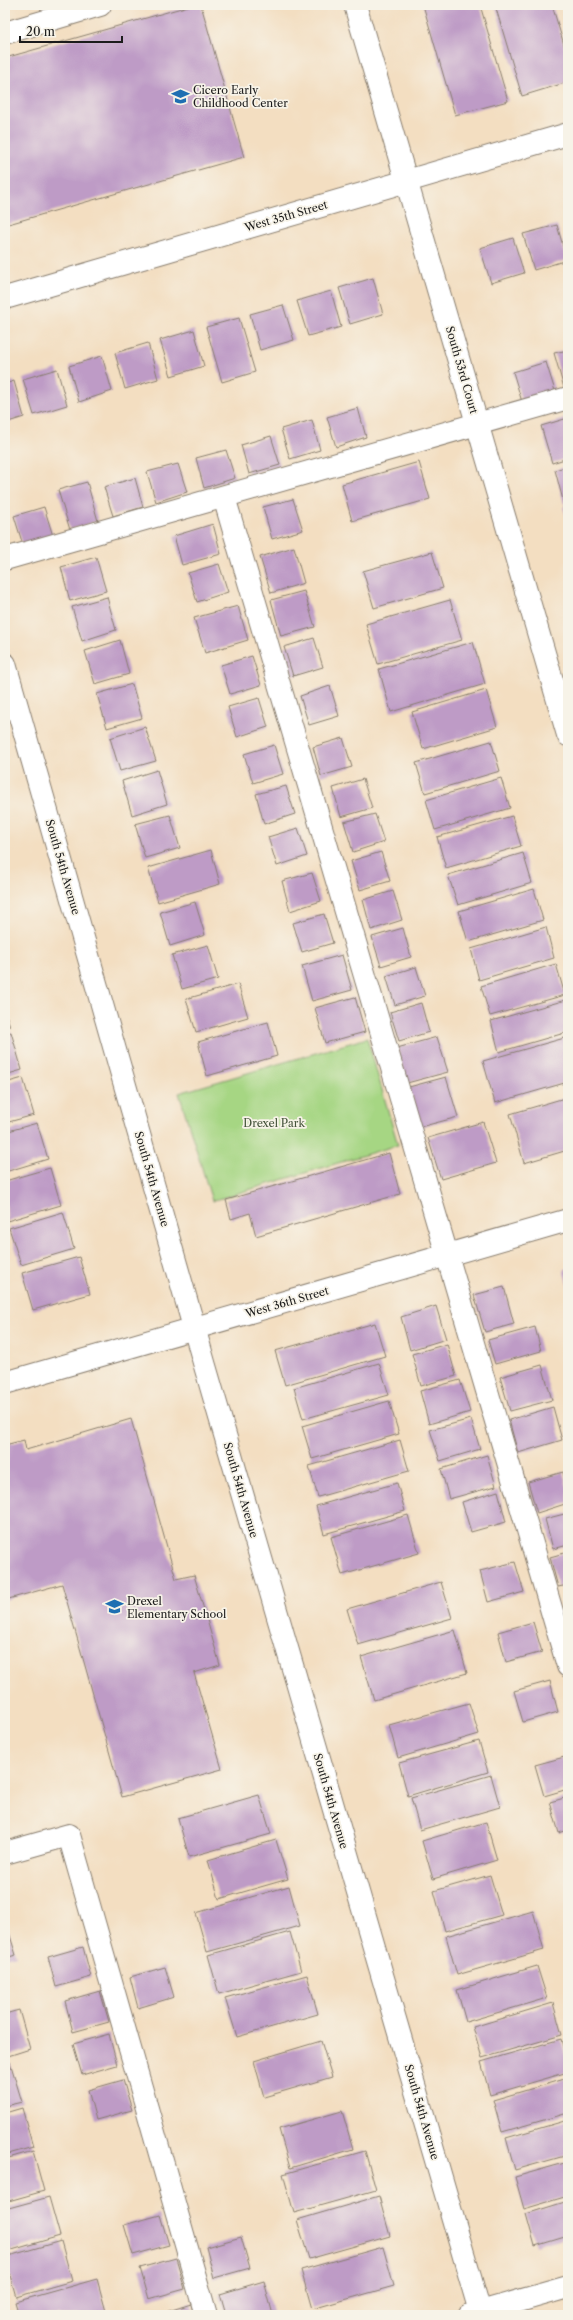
<svg xmlns="http://www.w3.org/2000/svg" width="573" height="2320" font-family="'Libre Caslon Text',serif">
<rect width="100%" height="100%" fill="#f7f3e8"/>
<filter id="ink" filterUnits="userSpaceOnUse"><feTurbulence type="fractalNoise" baseFrequency=".025" numOctaves="2"/><feDisplacementMap in="SourceGraphic" scale="8" xChannelSelector="R" yChannelSelector="G"/><feConvolveMatrix kernelMatrix="1 2 1 2 8 2 1 2 1" color-interpolation-filters="sRGB"/></filter>
<filter id="wash" filterUnits="userSpaceOnUse"><feTurbulence type="fractalNoise" baseFrequency=".012" numOctaves="4" result="noise"/><feDisplacementMap in="SourceGraphic" scale="16" xChannelSelector="R" yChannelSelector="G"/><feGaussianBlur stdDeviation="0.9" result="paint"/><feColorMatrix in="noise" values="0 0 0 0 0 0 0 0 0 0 0 0 0 0 0 0 0 1.4 0 .05"/><feComposite in="paint" operator="in"/></filter>
<g filter="url(#wash)">
<rect width="100%" height="100%" fill="#f3dec1"/>
<polygon fill="#a6d683" stroke="#617950" points="367,1038 398,1145 212,1201 179,1093"/>
<g id="blocks">
<g fill="#be9bc6">
<polygon points="192,5 201,5 244,157 5,225 5,58"/>
<polygon points="423,5 480,5 508,101 455,115"/>
<polygon points="495,5 552,5 568,58 568,82 522,96"/>
<polygon points="557,225 567,260 534,270 523,234"/>
<polygon points="513,238 524,273 491,283 480,248"/>
<polygon points="373,278 383,314 350,324 339,288"/>
<polygon points="331,291 341,327 308,336 297,301"/>
<polygon points="283,305 294,340 260,350 250,314"/>
<polygon points="239,318 255,372 222,382 206,327"/>
<polygon points="194,330 204,366 171,376 160,340"/>
<polygon points="148,343 158,379 125,389 115,353"/>
<polygon points="568,350 568,387 564,388 554,353"/>
<polygon points="102,356 112,391 79,402 69,366"/>
<polygon points="546,362 555,391 522,402 513,372"/>
<polygon points="57,369 67,405 34,415 23,379"/>
<polygon points="14,381 24,417 5,423 5,384"/>
<polygon points="358,408 366,437 336,447 327,417"/>
<polygon points="568,418 568,458 552,463 541,426"/>
<polygon points="312,420 320,450 290,459 281,429"/>
<polygon points="271,436 280,465 249,474 241,445"/>
<polygon points="226,450 235,478 204,488 196,458"/>
<polygon points="419,462 430,499 352,521 342,484"/>
<polygon points="178,464 187,492 156,502 147,472"/>
<polygon points="568,466 568,503 564,504 555,470"/>
<polygon points="135,478 143,507 113,516 104,487"/>
<polygon points="87,482 98,521 70,530 58,490"/>
<polygon points="293,499 303,530 272,539 263,507"/>
<polygon points="568,505 568,522 563,507"/>
<polygon points="44,507 53,536 23,545 14,516"/>
<polygon points="213,524 221,554 182,565 174,536"/>
<polygon points="294,547 304,583 271,593 260,557"/>
<polygon points="432,552 443,588 374,608 363,571"/>
<polygon points="96,557 106,591 70,601 61,567"/>
<polygon points="219,564 228,592 197,602 188,573"/>
<polygon points="304,591 315,627 281,636 271,600"/>
<polygon points="107,597 116,630 82,641 72,607"/>
<polygon points="450,600 462,640 378,664 366,624"/>
<polygon points="238,606 248,640 205,653 194,618"/>
<polygon points="314,638 323,667 293,676 284,647"/>
<polygon points="120,640 129,674 95,684 85,651"/>
<polygon points="473,642 485,684 391,712 379,669"/>
<polygon points="252,656 261,685 230,694 221,665"/>
<polygon points="132,684 142,718 107,728 97,694"/>
<polygon points="330,686 339,716 309,725 300,696"/>
<polygon points="486,690 497,727 423,749 412,712"/>
<polygon points="259,698 268,727 237,737 228,707"/>
<polygon points="145,727 156,761 120,771 110,738"/>
<polygon points="343,738 352,767 321,776 313,747"/>
<polygon points="491,741 500,771 425,793 416,763"/>
<polygon points="274,745 283,774 253,783 244,754"/>
<polygon points="157,770 167,804 132,815 122,781"/>
<polygon points="501,778 510,808 435,830 426,800"/>
<polygon points="363,779 372,808 341,817 333,788"/>
<polygon points="286,786 295,814 264,824 256,794"/>
<polygon points="375,814 384,842 353,852 344,822"/>
<polygon points="170,815 180,848 145,858 135,824"/>
<polygon points="512,816 521,846 446,868 437,837"/>
<polygon points="298,828 307,856 277,866 268,837"/>
<polygon points="211,850 220,884 158,902 148,868"/>
<polygon points="381,852 390,881 360,890 351,861"/>
<polygon points="523,853 532,883 458,905 448,875"/>
<polygon points="312,873 321,901 290,911 282,881"/>
<polygon points="534,889 543,920 468,942 459,911"/>
<polygon points="393,891 402,920 371,930 363,900"/>
<polygon points="195,902 205,935 170,946 160,912"/>
<polygon points="324,914 333,943 302,952 293,923"/>
<polygon points="546,927 554,958 479,980 471,949"/>
<polygon points="403,928 411,957 381,966 372,937"/>
<polygon points="208,945 218,979 182,989 172,955"/>
<polygon points="342,955 352,990 312,1001 302,966"/>
<polygon points="556,964 565,995 490,1016 481,986"/>
<polygon points="416,967 425,996 395,1005 386,976"/>
<polygon points="238,984 248,1017 196,1032 186,999"/>
<polygon points="355,997 365,1032 325,1043 315,1008"/>
<polygon points="566,1000 568,1007 568,1032 499,1052 491,1021"/>
<polygon points="421,1003 429,1032 399,1041 390,1012"/>
<polygon points="5,1012 10,1026 5,1027"/>
<polygon points="268,1022 277,1056 207,1076 198,1042"/>
<polygon points="11,1032 22,1070 5,1075 5,1034"/>
<polygon points="437,1037 448,1072 407,1083 397,1048"/>
<polygon points="568,1037 568,1082 495,1103 483,1061"/>
<polygon points="446,1077 458,1117 420,1127 409,1087"/>
<polygon points="23,1078 34,1115 5,1123 5,1083"/>
<polygon points="568,1097 568,1150 524,1163 510,1114"/>
<polygon points="483,1122 496,1163 441,1179 428,1138"/>
<polygon points="37,1123 48,1159 5,1172 5,1132"/>
<polygon points="389,1153 400,1194 256,1236 250,1213 231,1219 226,1200"/>
<polygon points="50,1168 61,1205 7,1221 5,1181"/>
<polygon points="63,1212 74,1249 21,1265 9,1228"/>
<polygon points="79,1257 90,1294 33,1310 22,1273"/>
<polygon points="568,1268 568,1286 563,1270"/>
<polygon points="504,1287 514,1324 485,1332 474,1295"/>
<polygon points="436,1306 446,1339 410,1350 401,1317"/>
<polygon points="375,1323 385,1356 285,1385 275,1351"/>
<polygon points="535,1327 541,1351 495,1364 488,1340"/>
<polygon points="447,1344 456,1376 421,1386 412,1354"/>
<polygon points="379,1363 389,1395 303,1419 294,1388"/>
<polygon points="542,1365 552,1400 510,1411 500,1377"/>
<polygon points="460,1380 470,1412 429,1424 420,1391"/>
<polygon points="389,1401 399,1434 312,1459 302,1426"/>
<polygon points="553,1407 562,1440 518,1453 509,1420"/>
<polygon points="131,1419 176,1579 194,1575 220,1665 194,1673 222,1769 122,1797 62,1584 5,1600 5,1445 24,1440 26,1450"/>
<polygon points="471,1419 480,1449 440,1461 430,1430"/>
<polygon points="400,1440 409,1471 318,1497 309,1466"/>
<polygon points="487,1455 496,1486 449,1499 441,1469"/>
<polygon points="563,1472 568,1489 568,1503 537,1513 528,1482"/>
<polygon points="397,1483 405,1511 324,1534 316,1506"/>
<polygon points="498,1491 506,1522 471,1532 462,1502"/>
<polygon points="568,1513 568,1545 553,1549 545,1519"/>
<polygon points="408,1515 419,1553 342,1575 331,1537"/>
<polygon points="568,1552 568,1585 558,1587 550,1557"/>
<polygon points="515,1562 524,1592 488,1602 480,1571"/>
<polygon points="441,1582 452,1618 358,1645 347,1609"/>
<polygon points="533,1622 542,1652 506,1662 498,1632"/>
<polygon points="455,1630 467,1673 374,1700 361,1657"/>
<polygon points="550,1681 558,1712 523,1722 514,1691"/>
<polygon points="469,1703 479,1734 398,1758 389,1725"/>
<polygon points="479,1741 488,1772 408,1796 399,1763"/>
<polygon points="568,1756 568,1789 544,1796 535,1765"/>
<polygon points="491,1775 500,1807 420,1830 411,1798"/>
<polygon points="259,1795 271,1834 189,1857 178,1818"/>
<polygon points="568,1797 568,1830 559,1833 550,1802"/>
<polygon points="486,1822 497,1860 433,1879 422,1841"/>
<polygon points="276,1840 288,1879 219,1899 208,1860"/>
<polygon points="568,1854 568,1867 564,1855"/>
<polygon points="490,1875 502,1915 445,1931 434,1891"/>
<polygon points="289,1886 300,1926 207,1952 196,1913"/>
<polygon points="533,1911 544,1950 457,1975 446,1936"/>
<polygon points="5,1920 16,1955 5,1958"/>
<polygon points="290,1932 301,1971 219,1994 208,1955"/>
<polygon points="83,1947 91,1977 56,1987 48,1957"/>
<polygon points="537,1966 547,1998 466,2022 457,1990"/>
<polygon points="165,1967 174,1997 138,2008 130,1977"/>
<polygon points="307,1975 318,2014 237,2037 225,1998"/>
<polygon points="100,1991 109,2022 73,2032 65,2001"/>
<polygon points="553,2003 562,2035 482,2058 473,2027"/>
<polygon points="19,2010 30,2049 5,2057 5,2014"/>
<polygon points="109,2034 117,2065 82,2075 73,2044"/>
<polygon points="561,2039 568,2064 568,2072 490,2095 481,2062"/>
<polygon points="321,2041 332,2077 264,2097 254,2061"/>
<polygon points="10,2062 22,2102 5,2106 5,2064"/>
<polygon points="568,2078 568,2113 502,2132 493,2100"/>
<polygon points="123,2080 132,2110 96,2120 88,2090"/>
<polygon points="22,2108 33,2147 5,2155 5,2113"/>
<polygon points="342,2111 353,2149 290,2168 279,2129"/>
<polygon points="568,2120 568,2155 515,2170 506,2138"/>
<polygon points="33,2151 44,2191 5,2202 5,2159"/>
<polygon points="365,2151 376,2190 294,2213 283,2174"/>
<polygon points="568,2162 568,2196 524,2209 515,2177"/>
<polygon points="379,2196 390,2236 309,2259 297,2220"/>
<polygon points="49,2197 60,2236 5,2252 5,2209"/>
<polygon points="568,2201 568,2236 535,2246 526,2214"/>
<polygon points="160,2215 169,2245 133,2255 124,2225"/>
<polygon points="241,2237 250,2268 214,2278 206,2247"/>
<polygon points="61,2241 72,2281 16,2297 5,2257"/>
<polygon points="383,2247 394,2286 312,2309 301,2270"/>
<polygon points="176,2258 185,2289 149,2299 140,2268"/>
<polygon points="97,2279 107,2315 19,2315 15,2302"/>
<polygon points="264,2281 273,2315 226,2315 220,2294"/>
<polygon points="191,2304 194,2315 156,2315"/>
</g>
</g>
</g>
<g filter="url(#ink)">
<use href="#blocks" fill-opacity="0" stroke="#887d6e" stroke-width="1"/>
<g fill="none" stroke-linecap="round" stroke-linejoin="round">
<defs>
<g id="minor">
<polyline points="355,5 568,735"/>
<polyline points="5,33 100,5"/>
<polyline points="5,298 568,134"/>
<polyline points="224,497 568,1666"/>
<polyline points="5,559 568,398"/>
<polyline points="5,664 205,1366 481,2315"/>
<polyline points="5,1383 568,1220"/>
<polyline points="5,1853 69,1835 206,2315"/>
<polyline points="470,2315 568,2287"/>
</g>
</defs>
<use href="#minor" stroke="#887d6e" stroke-width="24"/>
<use href="#minor" stroke="#fff" stroke-width="22"/>
</g>
</g>
<defs>
<symbol id="school-bare" viewBox="-9 -9 18 18"><path d="M0-5L7-2L0 1L-7-2ZM-4 1L0 2.5L4 1V4Q0 6-4 4Z" fill="#1f6fb2" stroke="#f7f3e8" stroke-width="2.5" paint-order="stroke"/></symbol>
</defs>
<g fill-rule="evenodd">
<use href="#school-bare" x="168" y="84" width="25" height="25"/>
<use href="#school-bare" x="102" y="1594" width="25" height="25"/>
</g>
<g text-anchor="middle" stroke-width="3.5" stroke-linejoin="round" paint-order="stroke">
<g font-size="11" fill="#1c1c1c" stroke="#f7f3e8" text-anchor="start">
<text x="193" y="94">Cicero Early<tspan x="193" dy="13">Childhood Center</tspan></text>
<text x="127" y="1605">Drexel<tspan x="127" dy="13">Elementary School</tspan></text>
</g>
<g font-size="11" fill="#1c1c1c" stroke="#f7f3e8">
<text transform="translate(286 216) rotate(-16)" y="4">West 35th Street</text>
<text transform="translate(462 370) rotate(74)" y="4">South 53rd Court</text>
<text transform="translate(63 867) rotate(74)" y="4">South 54th Avenue</text>
<text transform="translate(152 1179) rotate(74)" y="4">South 54th Avenue</text>
<text transform="translate(287 1302) rotate(-16)" y="4">West 36th Street</text>
<text transform="translate(241 1490) rotate(74)" y="4">South 54th Avenue</text>
<text transform="translate(331 1801) rotate(74)" y="4">South 54th Avenue</text>
<text transform="translate(422 2112) rotate(74)" y="4">South 54th Avenue</text>
</g>
<g font-size="11" fill="#45543b" stroke="#f7f3e8">
<text x="274" y="1127">Drexel Park</text>
</g>
</g>
<rect width="573" height="2320" fill="none" stroke="#f7f3e8" stroke-width="20"/>
<path d="M20 36v6h102v-6" fill="none" stroke="#1c1c1c" stroke-width="2"/>
<text x="26" y="36" font-size="12" fill="#1c1c1c" stroke="#f7f3e8" stroke-width="3" paint-order="stroke">20 m</text>
</svg>
